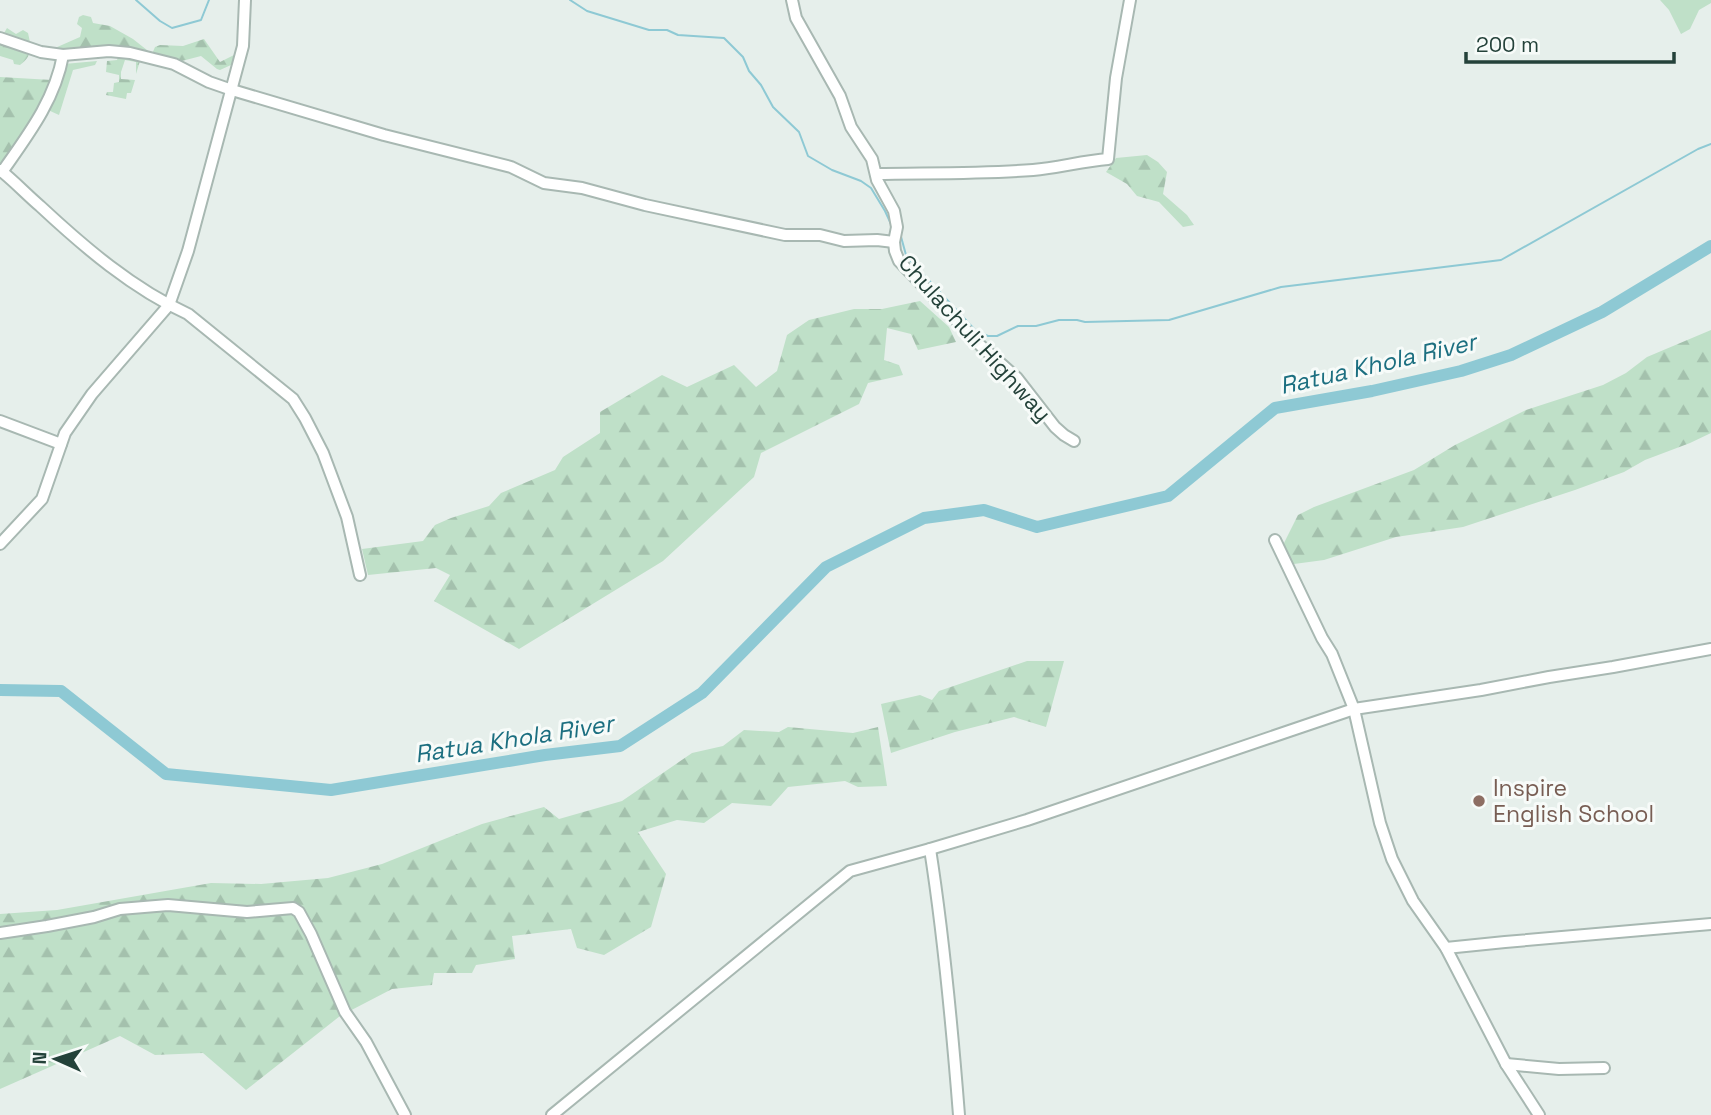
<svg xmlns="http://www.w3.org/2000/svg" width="1711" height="1115" font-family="'Space Grotesk',sans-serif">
<defs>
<pattern id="forest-firs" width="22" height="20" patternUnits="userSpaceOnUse" patternTransform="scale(1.75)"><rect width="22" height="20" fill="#bfe0c8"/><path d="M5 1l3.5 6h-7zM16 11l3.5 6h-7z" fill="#a4c1ad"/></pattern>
</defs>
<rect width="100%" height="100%" fill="#e6efeb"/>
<g fill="#bfe0c8">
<polygon points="1660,0 1711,0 1711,3 1699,10 1690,29 1681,34 1669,10"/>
<polygon points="97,61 95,65 73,70 59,115 48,110 64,64"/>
</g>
<g fill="url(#forest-firs)">
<polygon points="83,15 91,17 93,23 110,26 133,39 152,54 155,47 160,45 183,46 204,39 220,62 238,53 231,65 220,70 217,69 201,56 178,62 157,58 54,53 55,48 80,37 82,28 77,24 79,17"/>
<path d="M7,28L16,34L23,30L28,33C31,46 33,56 20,65L14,64L13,60L0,56V40Z"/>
<polygon points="119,55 140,61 136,74 136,62 125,60 121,72 121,79 135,80 131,93 127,93 126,99 106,95 107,92 113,92 114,83 119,82 119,75 106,72 107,61 117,60"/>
<polygon points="0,77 52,80 30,126 23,131 0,165"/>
<polygon points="1147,155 1158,162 1167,172 1163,194 1187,215 1194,225 1183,227 1159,202 1137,196 1127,184 1106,172 1116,158"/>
<polygon points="920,301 949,327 956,342 918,350 911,334 887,328 884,360 899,365 903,375 868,383 859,404 761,453 754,477 663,561 519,649 434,601 450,575 436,568 368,575 362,549 423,541 435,525 451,518 489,506 501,493 555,470 563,457 600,433 600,412 662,375 687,387 734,365 756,387 777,371 787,335 809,320 854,309 882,309"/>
<polygon points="1711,330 1711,433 1690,443 1645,460 1624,472 1575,490 1463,527 1396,537 1324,560 1294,564 1286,556 1284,543 1298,515 1314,507 1414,470 1455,445 1526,410 1603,385 1626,373 1647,357"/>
<polygon points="1027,661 1064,661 1046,727 1014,717 955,732 891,753 881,704 920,695 932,700 939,691"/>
<polygon points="788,727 853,733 878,727 887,786 858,787 845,781 788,787 771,806 732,803 704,823 677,820 638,832 666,874 651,927 604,955 577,948 571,929 512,936 515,959 476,965 472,973 434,973 432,985 392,989 340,1016 246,1090 203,1053 155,1055 120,1036 0,1089 0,914 57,910 211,883 261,884 328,878 382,864 482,824 544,807 559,819 622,801 692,753 723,746 744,730 779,732"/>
</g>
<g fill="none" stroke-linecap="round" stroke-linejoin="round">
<g stroke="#8ec9d4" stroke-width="2">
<polyline points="136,0 160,21 172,28 201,20 209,0"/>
<polyline points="570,0 587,11 649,30 667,30 678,35 724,38 743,57 749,71 761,85 773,107 799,132 808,156 832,170 861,181 871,188 885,211 891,224"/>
<polyline points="900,233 906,255 909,259 976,331 988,336 997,336 1018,326 1036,326 1059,320 1077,320 1085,322 1169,320 1281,287 1501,260 1698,149 1711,144"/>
</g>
<polyline stroke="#8ec9d4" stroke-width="12" points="0,690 61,691 166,774 331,790 545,755 620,746 702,693 826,567 924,518 984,510 1037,527 1168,496 1275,408 1372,391 1461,371 1511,355 1602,312 1711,246"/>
<defs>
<g id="minor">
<polyline points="792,0 796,18 840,96 851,127 872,159 877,180 894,211 897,227 894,242 895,251 899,261 981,346 1017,378 1055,427 1064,435 1074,441"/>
<polyline points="0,38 41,52 63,55 109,51 130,53 174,64 209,82 232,90 384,135 511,167 544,183 582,188 645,205 785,235 820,235 844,241 877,240 894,242"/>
<path d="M0,170C14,181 26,194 40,206C84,247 133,289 188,314L293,399L305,418L323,453L347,517L360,575"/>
<path d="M2,172C28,135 55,100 63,55"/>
<path d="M876,174C929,173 981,174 1033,170C1058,168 1082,161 1108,159L1116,78L1130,0"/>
<polyline points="0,421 61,444"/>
<polyline points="1275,540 1322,638 1332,654 1354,709 1380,823 1392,859 1413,901 1446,948 1506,1064 1539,1115"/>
<polyline points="0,544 42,499 65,433 92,394 169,305 188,251 243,46 245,0"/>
<path d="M930,849C944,938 952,1026 959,1115"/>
<polyline points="0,933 47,926 94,917 120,909 168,905 247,912 293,908 299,912 311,934 345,1012 366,1042 405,1115"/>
<polyline points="1446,948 1505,942 1711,924"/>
<polyline points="1506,1064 1559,1069 1604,1068"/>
<polyline points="552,1115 850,871 930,849 1027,820 1354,709 1481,690 1549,677 1613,667 1711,649"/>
</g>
</defs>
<use href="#minor" stroke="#a8b8b2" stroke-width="14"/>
<use href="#minor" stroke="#fff" stroke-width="10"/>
</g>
<circle fill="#8d6e63" stroke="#f7fbf9" stroke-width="2.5" cx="1479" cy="801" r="7"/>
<g text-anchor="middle" stroke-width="6" stroke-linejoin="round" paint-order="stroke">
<g font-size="23" fill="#24423a" stroke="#f7fbf9">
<text transform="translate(975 338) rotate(48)" y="8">Chulachuli Highway</text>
</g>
<g font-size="23" fill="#785e54" stroke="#f7fbf9" text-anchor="start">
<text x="1493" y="796">Inspire<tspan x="1493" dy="26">English School</tspan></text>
</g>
<g font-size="24" font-style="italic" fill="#1c6f80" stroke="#f7fbf9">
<text transform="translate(1378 364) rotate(-13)" y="8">Ratua Khola River</text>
<text transform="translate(514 739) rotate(-9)" y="8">Ratua Khola River</text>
</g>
</g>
<g transform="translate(56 1059) rotate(273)" stroke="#f7fbf9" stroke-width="5" paint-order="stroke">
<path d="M0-5L12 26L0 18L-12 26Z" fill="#24423a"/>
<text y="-10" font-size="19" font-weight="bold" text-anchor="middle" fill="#24423a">N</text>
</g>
<path d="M1466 52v10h208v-10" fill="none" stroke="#24423a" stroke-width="3.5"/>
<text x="1476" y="52" font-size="21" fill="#24423a" stroke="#f7fbf9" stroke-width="5" paint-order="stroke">200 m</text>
</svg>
